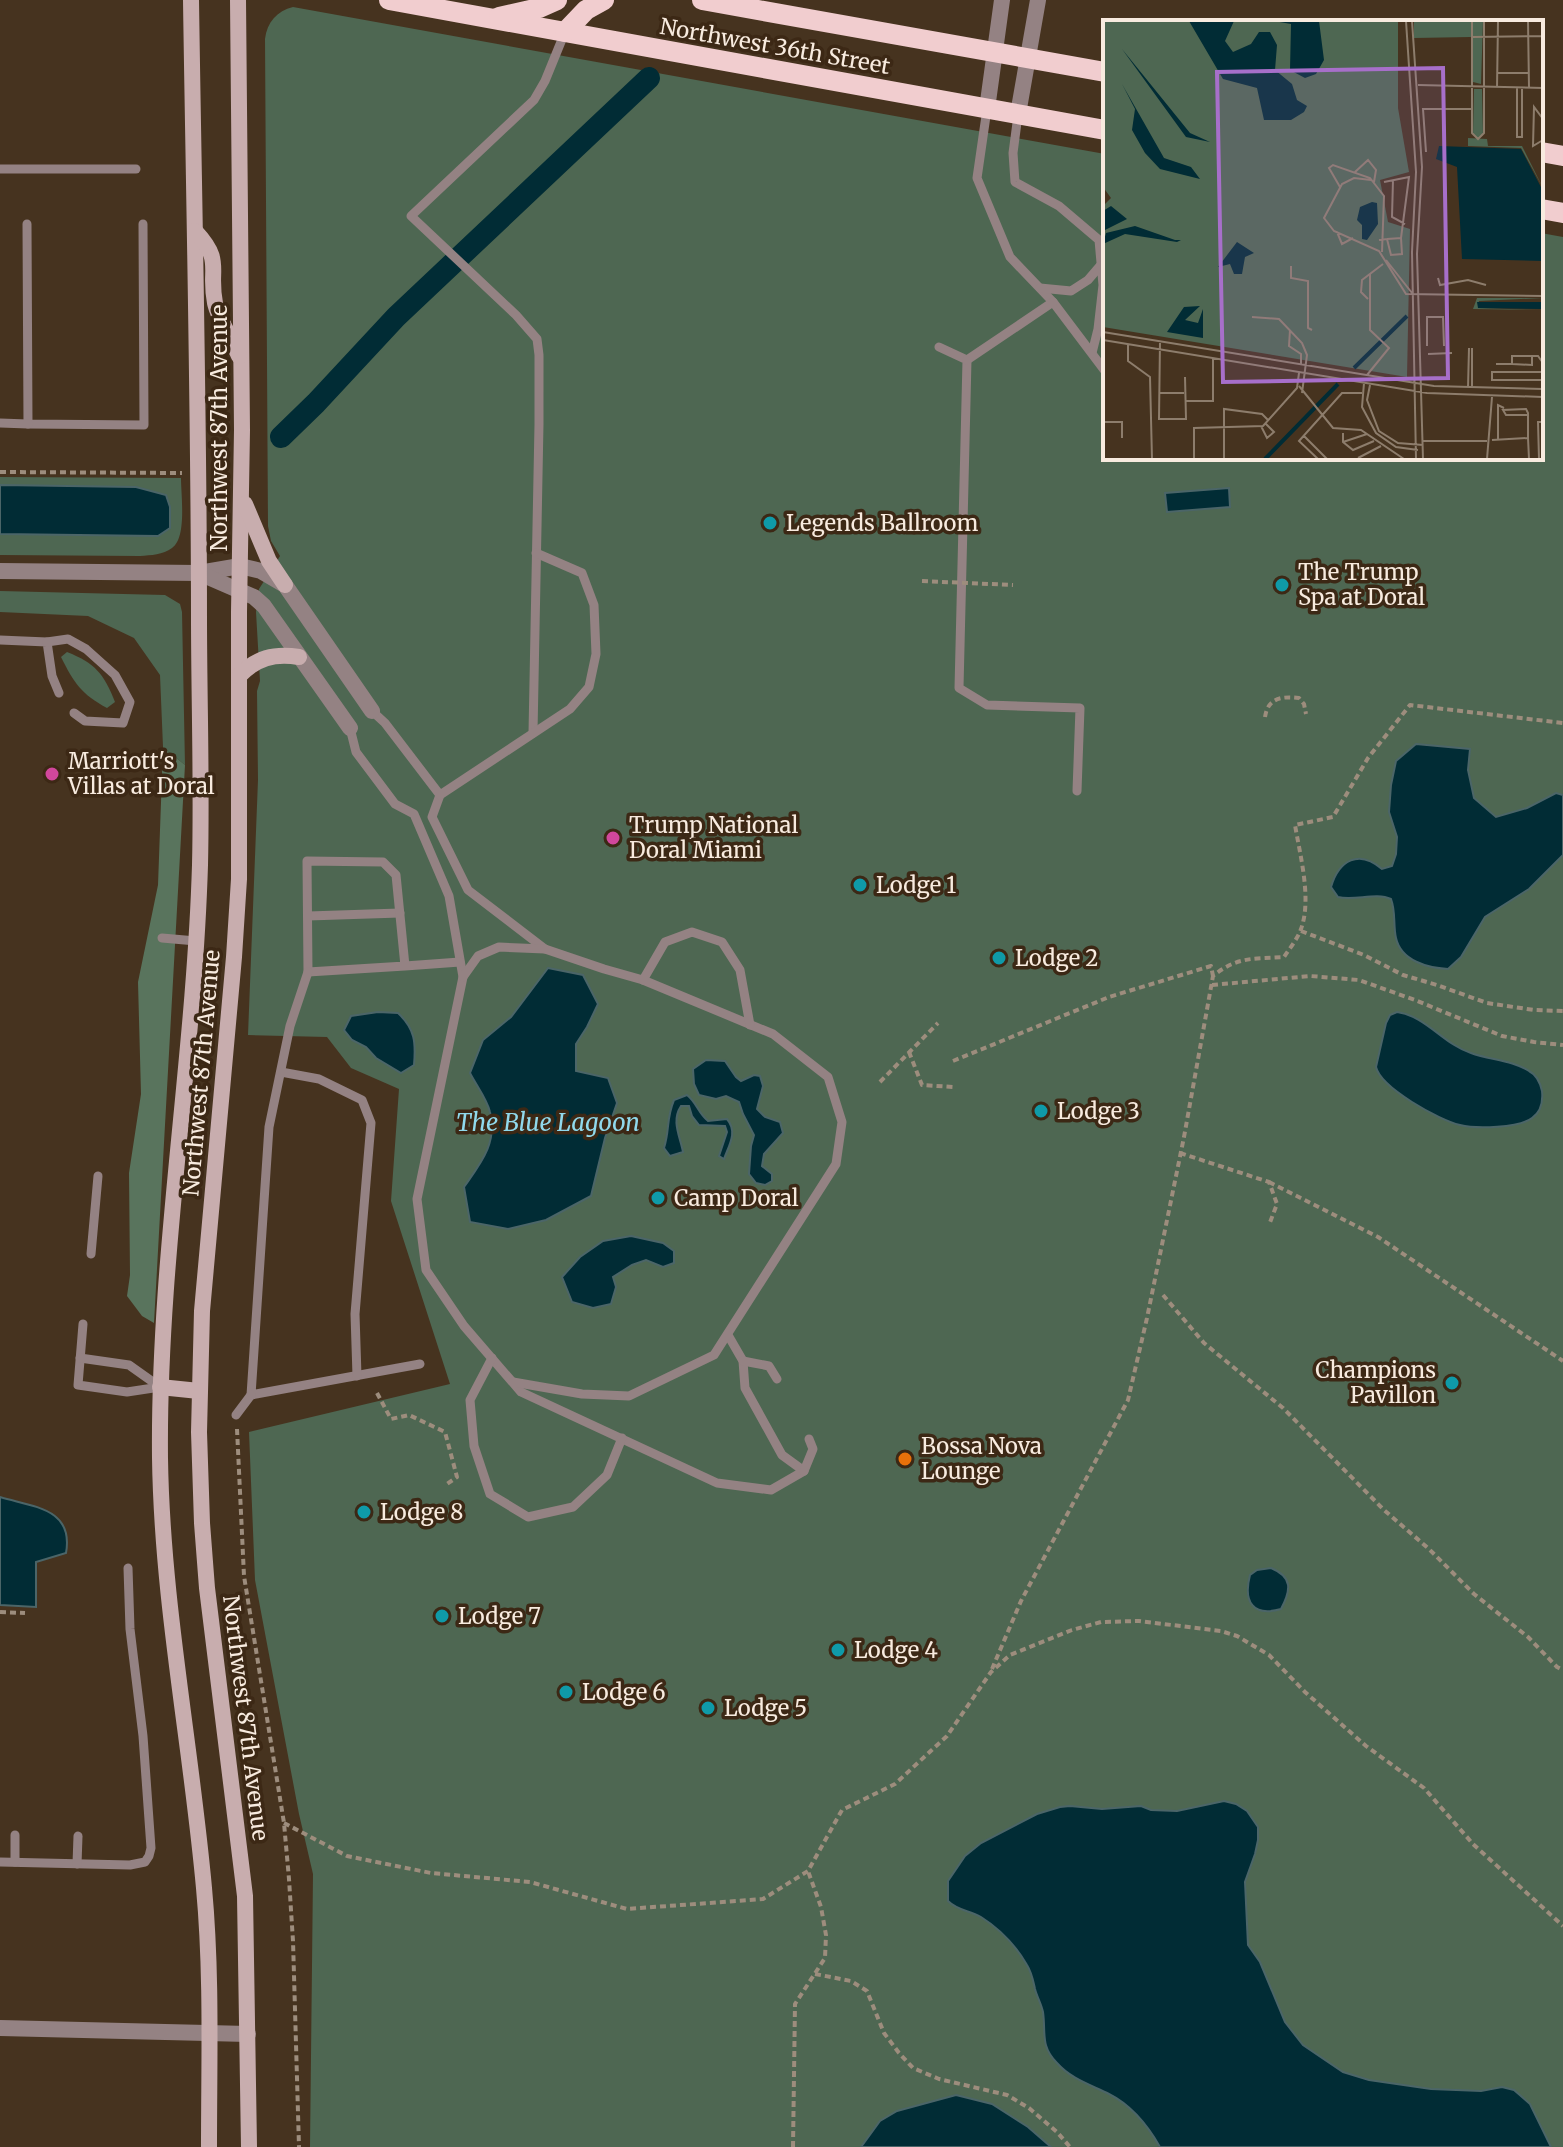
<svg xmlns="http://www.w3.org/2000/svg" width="1563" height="2147" font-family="Merriweather,serif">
<rect width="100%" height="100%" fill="#46331f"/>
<g fill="#4e6752">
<path d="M293,7L1105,154V458H1541V233L1563,237V2147H310L313,1874L299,1814L255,1580L249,1432L450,1384L391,1201L399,1089L351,1068L327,1037L248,1035L258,780L257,691L260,681L256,612L259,589L280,556L271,541L268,526L265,39C267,22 277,11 293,7Z"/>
<path d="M0,477L181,478C181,496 187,538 172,548C163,555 151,555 140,556L0,555V534L158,536L170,528V507L166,495L136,487L0,485Z"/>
<polygon points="0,591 165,595 180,604 182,612 185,765 163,747 160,675 134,638 88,616 0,612"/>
<path d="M67,652C95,663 104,674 115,702L107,708C81,694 74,683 61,657Z"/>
</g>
<polygon fill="#59745d" points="163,747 185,765 154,1323 142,1316 127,1296 130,1275 129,1173 141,1094 138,982 158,885"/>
<g fill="#012c35" stroke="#4b6568" stroke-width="2">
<polygon points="0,485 136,487 166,495 170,507 170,528 158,536 0,534"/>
<polygon points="1229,488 1230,507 1167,512 1165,493"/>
<path d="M1416,744L1470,749L1468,770L1474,798L1496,817L1527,808L1556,793L1563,795V855L1529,889L1485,917L1461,957L1448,969C1428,968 1401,961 1396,938C1393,925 1396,912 1391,899C1376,892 1355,901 1338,897L1331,887C1339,860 1359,849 1382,869L1392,866L1396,854L1397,837L1389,812L1391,785L1396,761Z"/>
<path d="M548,968L583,975L598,1004L587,1027L576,1044V1071L608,1078L617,1103L605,1138L591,1196L546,1220L508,1229L470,1222L464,1187C480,1164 498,1143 490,1112C487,1099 476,1085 470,1073L483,1040L511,1017Z"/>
<path d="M378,1012L398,1013C415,1029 416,1042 414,1065L401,1073L376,1058L366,1047L352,1040L344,1030L351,1016Z"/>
<path d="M1397,1012C1426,1016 1443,1044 1471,1053C1490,1060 1512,1060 1529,1071C1537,1075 1540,1082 1542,1091C1543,1101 1541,1112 1532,1118C1519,1128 1476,1129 1460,1125C1439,1120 1381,1088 1376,1067L1386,1023L1390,1015Z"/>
<polygon points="706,1060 725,1061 736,1077 741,1081 754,1075 760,1076 763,1086 757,1109 765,1117 780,1122 783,1133 764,1154 762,1166 772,1174 772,1181 765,1185 756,1183 749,1174 751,1146 754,1135 743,1114 739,1102 726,1096 716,1099 699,1095 694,1084 693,1069"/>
<path d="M687,1095C697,1103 698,1113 708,1121L727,1119C738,1132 729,1145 724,1159L719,1156L727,1132L725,1126L699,1125L692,1116L689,1106H681C671,1121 680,1136 683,1152L670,1156L664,1148C670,1129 666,1119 674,1100Z"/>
<polygon points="631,1236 663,1243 674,1251 674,1263 663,1267 646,1260 632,1265 613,1277 616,1287 611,1304 593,1308 572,1302 562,1277 580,1257 603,1241"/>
<path d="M0,1497C33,1507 74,1508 66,1553L36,1562V1607L0,1605Z"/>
<path d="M1271,1568C1293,1577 1291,1590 1281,1609C1253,1617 1243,1602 1250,1575L1257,1570Z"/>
<path d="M1224,1801L1236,1804L1247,1811L1258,1827V1840L1255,1854L1245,1882L1248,1945L1260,1962L1285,2022L1303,2045L1343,2072L1369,2080L1431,2089L1481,2091L1502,2087L1514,2090L1530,2104L1551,2147H1160C1148,2126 1131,2105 1109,2094C1091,2085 1071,2079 1057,2063C1040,2046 1046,2033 1043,2012C1041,2003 1037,1997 1035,1989C1033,1980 1032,1973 1027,1965C1016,1946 1000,1929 981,1917C969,1910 958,1911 948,1901V1881L965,1856L981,1843L1037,1814L1060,1807L1070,1806L1102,1809L1141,1806L1151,1810L1177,1811Z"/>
<polygon points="956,2095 992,2104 1028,2127 1051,2147 861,2147 880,2121 897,2111"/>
</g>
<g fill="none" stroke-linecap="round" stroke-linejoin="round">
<polyline stroke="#012c35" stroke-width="22" points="281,437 316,403 396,317 649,78"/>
<g stroke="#9d8d7d" stroke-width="4" stroke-dasharray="6 4" stroke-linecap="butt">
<polyline points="0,472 182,473"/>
<path d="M1265,717C1268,698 1281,696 1299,698L1304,704L1306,714"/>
<polyline points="1301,931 1364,955 1403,975 1437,985 1487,1003 1534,1010 1563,1011"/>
<polyline points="1212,985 1310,976 1359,980 1415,1000 1502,1036 1534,1042 1563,1045"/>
<polyline points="909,1052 922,1085 953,1087"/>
<polyline points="953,1061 1109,997 1211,966 1213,976"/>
<polyline points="880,1082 938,1023"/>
<polyline points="1180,1153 1269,1182 1277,1204 1269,1225"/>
<polyline points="1269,1182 1378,1237 1563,1361"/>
<polyline points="1163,1295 1204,1343 1283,1408 1384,1510 1429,1549 1474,1594 1528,1637 1557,1667 1563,1670"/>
<polyline points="377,1393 391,1419 409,1415 445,1432 457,1477 447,1484"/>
<polyline points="237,1429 244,1576 284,1823 289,1879 293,1941 299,2147"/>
<polyline points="0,1612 25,1613"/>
<path d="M992,1669L1021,1601L1128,1400L1147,1318L1184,1137L1213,976C1237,956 1255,959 1284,957C1290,948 1298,938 1301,929C1312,899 1300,855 1295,825L1333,817L1368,758L1410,705L1563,723"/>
<polyline points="284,1823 347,1856 431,1873 530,1882 627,1909 763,1899 808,1871 842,1810 895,1784 947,1736 991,1672 1010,1655 1072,1630 1101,1622 1139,1621 1221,1631 1237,1636 1269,1655 1305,1692 1366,1746 1424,1788 1473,1844 1563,1926"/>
<polyline points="815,1974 851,1981 867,1991 884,2033 899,2053 913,2068 939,2079 1007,2095 1029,2108 1057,2132 1070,2147"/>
<polyline points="793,2147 795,2004 825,1958 826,1935 821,1907 808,1871"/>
</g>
<g stroke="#948283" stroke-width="9">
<polyline points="987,109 977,178 1010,257 1053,302 1105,371"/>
<polyline points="1018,115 1013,153 1015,182 1059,206 1099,240 1103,285 1098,329 1092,353"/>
<polyline points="0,169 136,169"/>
<polyline points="27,224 28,424 144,425 143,224"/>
<polyline points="1040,288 1071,291 1088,280 1100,266"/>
<polyline points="939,347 967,360 959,688 987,705 1080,708 1077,791"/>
<polyline points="967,360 1053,302"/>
<polyline points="0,423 28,424"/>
<polyline points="0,640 47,642 52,676 59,693"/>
<polyline points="47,642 68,639 86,649 115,675 130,702 123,723 85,721 74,713"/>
<polyline points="372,711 385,723 440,795 432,817 468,890 545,949"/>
<polyline points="350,728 356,752 395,804 414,814 449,896 463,977 417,1199 426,1270 464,1326 521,1392 717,1483 771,1490 804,1471 782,1455 745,1388 743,1361 728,1335"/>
<polyline points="533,733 539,424 539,355 537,339 516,315 411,216 534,100 545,81 565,32"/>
<polyline points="440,795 570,709 589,687 596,654 594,605 582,573 536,553"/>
<polyline points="308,916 400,913"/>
<polyline points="162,938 196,941"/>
<polyline points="405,966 308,972 307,861 383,862 396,875 405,966 460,962"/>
<polyline points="308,972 290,1026 269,1127 251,1395 420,1364"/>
<polyline points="463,977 478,956 499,947 545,949 604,969 643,980 773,1034 828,1077 842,1122 836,1164 714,1355 629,1396 582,1394 513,1382"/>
<polyline points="643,980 665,942 692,932 722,942 740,970 750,1025"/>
<polyline points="281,1072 319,1079 362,1100 371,1123 355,1314 357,1376"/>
<polyline points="91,1254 98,1176"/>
<polyline points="83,1324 78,1385 127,1392 160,1387"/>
<polyline points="80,1358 129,1365 160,1387"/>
<polyline points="492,1358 470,1400 474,1446 490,1494 528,1517 573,1507 607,1475 622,1438"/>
<polyline points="743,1361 769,1366 777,1379"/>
<polyline points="236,1415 251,1395"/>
<polyline points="804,1471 813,1449 809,1439"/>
<polyline points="0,1862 130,1865 145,1862 149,1856 151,1848 143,1736 130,1629 128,1568"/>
<polyline points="15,1862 15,1835"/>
<polyline points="77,1864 78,1836"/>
</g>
<g stroke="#948283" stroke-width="16">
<polyline points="987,109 1002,0"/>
<polyline points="1018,114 1038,0"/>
<polyline points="199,573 240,566 261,571 285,585 372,711"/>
<polyline points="201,574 254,597 264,606 350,728"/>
<polyline points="0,2028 248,2034"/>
</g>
<polyline stroke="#948283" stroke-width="16" points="0,571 199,573"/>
<g stroke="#c8adae" stroke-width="16">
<path d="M191,0C194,205 199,411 199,616C199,699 202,782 200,865C194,1063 158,1259 160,1458C162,1602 191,1744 204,1888C212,1974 209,2061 209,2147"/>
<polyline points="238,0 242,430 239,612 239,879 234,957 202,1311 199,1432 202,1523 207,1588 245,1896 249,2147"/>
<path d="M195,231C224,262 208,268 215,303C218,318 232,340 239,356"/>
<polyline points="245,504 269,561 285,585"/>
<path d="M239,676C256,658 274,653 299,657"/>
<polyline points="160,1387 199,1391"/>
</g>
<g stroke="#f1cdcf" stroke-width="20">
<polyline points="389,0 1105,130"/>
<polyline points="702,0 1105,72"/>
<polyline points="499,17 539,8 557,0"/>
<polyline points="565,32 586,10 604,0"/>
<polyline points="1541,152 1563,156"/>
<polyline points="1541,209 1563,213"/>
</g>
<polyline stroke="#9d8d7d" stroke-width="4" stroke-dasharray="6 4" stroke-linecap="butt" points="922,581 1013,585"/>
</g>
<g fill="#0f9aa8" stroke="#3c2815" stroke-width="3">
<circle cx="770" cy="523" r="8"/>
<circle cx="1282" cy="585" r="8"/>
<circle cx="860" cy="885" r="8"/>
<circle cx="999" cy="958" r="8"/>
<circle cx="1041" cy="1111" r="8"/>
<circle cx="658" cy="1198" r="8"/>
<circle cx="1452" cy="1383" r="8"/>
<circle cx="364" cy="1512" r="8"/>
<circle cx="442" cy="1616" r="8"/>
<circle cx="838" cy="1650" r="8"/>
<circle cx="566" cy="1692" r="8"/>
<circle cx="708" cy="1708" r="8"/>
</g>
<g fill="#d1479c" stroke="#3c2815" stroke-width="3">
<circle cx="52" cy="774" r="8"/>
<circle cx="613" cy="838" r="8"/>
</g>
<circle fill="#e8710a" stroke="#3c2815" stroke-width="3" cx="905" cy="1459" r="8"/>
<g text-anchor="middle" stroke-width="7" stroke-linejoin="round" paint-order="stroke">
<g font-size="22" fill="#f8ebdf" stroke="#3c2815">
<text transform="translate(775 46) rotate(10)" y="8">Northwest 36th Street</text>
<text transform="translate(219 428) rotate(-90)" y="8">Northwest 87th Avenue</text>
<text transform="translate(201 1073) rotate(-85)" y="8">Northwest 87th Avenue</text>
<text transform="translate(246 1718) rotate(83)" y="8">Northwest 87th Avenue</text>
</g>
<g font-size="22" fill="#f8ebdf" stroke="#3c2815" text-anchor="start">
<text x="786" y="531">Legends Ballroom</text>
<text x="1298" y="580">The Trump<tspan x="1298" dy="25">Spa at Doral</tspan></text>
<text x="68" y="769">Marriott's<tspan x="68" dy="25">Villas at Doral</tspan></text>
<text x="629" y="833">Trump National<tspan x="629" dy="25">Doral Miami</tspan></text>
<text x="876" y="893">Lodge 1</text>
<text x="1015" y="966">Lodge 2</text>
<text x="1057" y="1119">Lodge 3</text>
<text x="674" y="1206">Camp Doral</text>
<text x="1436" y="1378" text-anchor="end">Champions<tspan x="1436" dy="25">Pavillon</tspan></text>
<text x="921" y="1454">Bossa Nova<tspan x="921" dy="25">Lounge</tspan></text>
<text x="380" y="1520">Lodge 8</text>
<text x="458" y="1624">Lodge 7</text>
<text x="854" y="1658">Lodge 4</text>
<text x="582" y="1700">Lodge 6</text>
<text x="724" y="1716">Lodge 5</text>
</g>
<g font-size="24" font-style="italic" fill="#90d9ec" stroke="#3c2815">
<text x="548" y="1131">The Blue Lagoon</text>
</g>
</g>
<g transform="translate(1103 20)">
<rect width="440" height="440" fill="#46331f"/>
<path d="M0,1H295V88L306,152L277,160L285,202L307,209L304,357L0,307V186L8,178L0,167ZM311,1L368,2V17L311,18ZM370,1H380L378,64L370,62ZM371,69H379L380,115L375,118L370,114ZM365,118L384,119L385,126H419L440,168L418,128L365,126ZM374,278H440L376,281L375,288L440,290L370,289Z" fill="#4e6752"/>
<path d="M86,1H131L122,21L130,32L148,24L156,12H167L174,25L172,50L189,64L194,80L204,86L201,92L188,100H161L154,68L120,59ZM171,1H216L221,40L213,54L202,58L187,50L188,4ZM19,29L87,113L107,122L83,117ZM19,64L61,138L88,147L97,159L57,149L42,133L29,110L32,89ZM336,126L418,129L440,171V241L359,239L354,147L333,139ZM269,182L274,183L275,204L264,220L259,219V205L254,200L257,187ZM8,186L24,199L0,211V191ZM32,206L72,220H78L74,222L22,214L0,224L3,213ZM134,222L151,233L142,237L139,254H131L127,244L115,247ZM374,282H440V289L375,288ZM97,286L82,300L95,303L100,289V318L64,312L81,287Z" fill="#012c35"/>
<path fill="none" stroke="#012c35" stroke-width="4" d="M251,348L304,296M162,439L235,364"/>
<path fill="none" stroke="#8d7d6c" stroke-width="2" d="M303,1L313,152L309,232L313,439M309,1L319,147L314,234L320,439M369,1V113L375,119L381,113V1M425,1L426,68M440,1V60M369,17L440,16M394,53H426M315,65L440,68M394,68L395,1M414,68V117H419V69M440,99L431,87L430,126L440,120M323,132L320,89H369M252,152L265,140L273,150L271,162M268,160L251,158L239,164L221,198L231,211L276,231L303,274L440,276M290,160L289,197L302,204M281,162L306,157L298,218M237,167L226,148L230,145L267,158L281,176L279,232M234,212L239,224L250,218M276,220L284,219L288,235L299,234L298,218L284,219M283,240L309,273M188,246V258L205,261V308L209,310M335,258L337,265L365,260L383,265M265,279L258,272L259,260L280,244M149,297L176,299L199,323L204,335L199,373M187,310L186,326L198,334V344M0,312L331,366L440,369M0,320L324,373L440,377M57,321L56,399H83L82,357M25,325V341L47,357L49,439M324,326V297H340L341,326M325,334L349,333M393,344H409V336H435L440,343M409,344L429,345V336M440,352H389V360H440M264,355L286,328L267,310V254M261,363L259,387L273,413L293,427L315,430M267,365L264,380L276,411L295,423L320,425M196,366L230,408L258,410L301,439M369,366V328M365,368L366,328M56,373H81M83,381H110V338M2,402H19V418M158,406L164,418L171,412L163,404M240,413V422L250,430L271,421M201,416L224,439M425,418V393L423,389L400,390L403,395H425M395,419V385L401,388M389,420L425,418L426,439M320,421H384M240,422L264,414M255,438L278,426M91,439V408L160,406L194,368L196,353M121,439V389L159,394L165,400M215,439L196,421L239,373H259M384,439L389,377M436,439L435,402H440"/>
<path fill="#a76fca" fill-opacity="0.15" stroke="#a76fca" stroke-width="4" d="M340,48L345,358L120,362L114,52Z"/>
<rect width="440" height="440" fill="none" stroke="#f8ebdf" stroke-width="4"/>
</g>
</svg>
